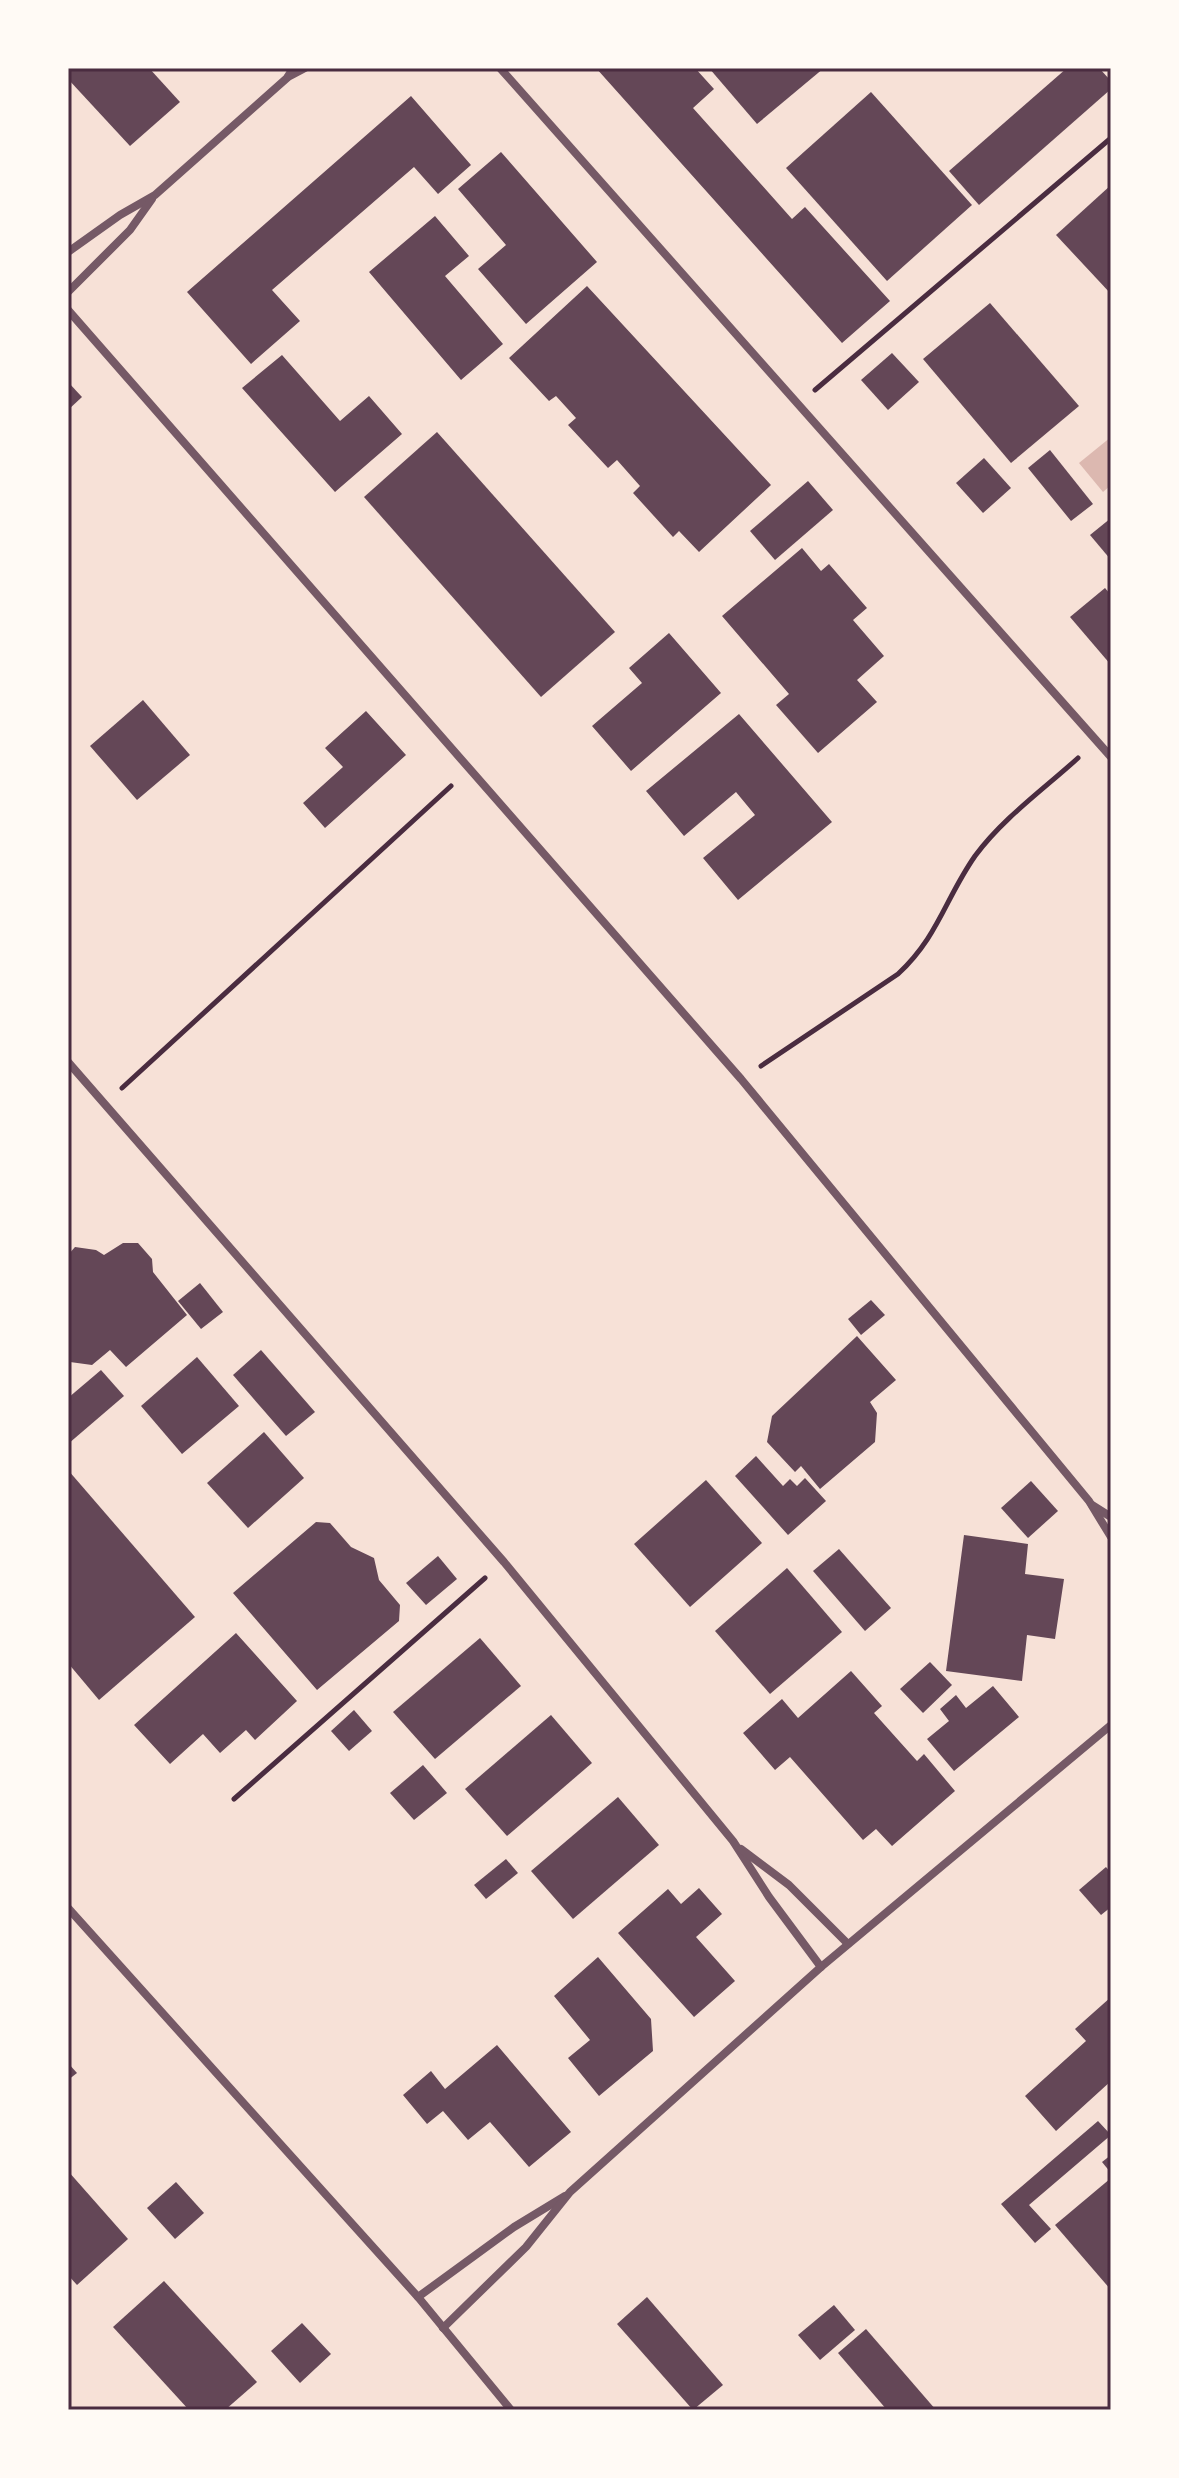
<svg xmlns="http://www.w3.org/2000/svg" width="1179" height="2478" font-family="'Open Sans',sans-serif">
<rect width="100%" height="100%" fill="#f7e1d7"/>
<polygon fill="#dcb8b0" points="1111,437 1111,485 1103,492 1079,463"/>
<g fill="#644757">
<polygon points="68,68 149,68 180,102 130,146 68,79"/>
<polygon points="596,68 658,68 660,71 663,68 695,68 714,89 693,108 792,219 805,207 890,301 842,343"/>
<polygon points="709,68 824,68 757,124"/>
<polygon points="1067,68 1099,68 1111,81 1111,89 979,205 949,171"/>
<polygon points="871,92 972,205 887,281 786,168"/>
<polygon points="411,96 471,165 438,194 414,167 272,290 300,321 251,364 187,292"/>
<polygon points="501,152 597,262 526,324 478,269 506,245 458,189"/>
<polygon points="1111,185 1111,294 1056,235"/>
<polygon points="435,216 469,256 445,276 503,344 461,380 369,272"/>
<polygon points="587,286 771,485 699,552 679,531 673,537 633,493 640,486 617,460 608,468 568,425 576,418 556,396 549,401 509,358"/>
<polygon points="990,303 1079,406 1011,463 923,359"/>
<polygon points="892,353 919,382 888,410 861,380"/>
<polygon points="282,355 340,421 369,396 402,434 335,492 242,388"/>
<polygon points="68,382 82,397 68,410"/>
<polygon points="437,432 615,632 541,697 364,497"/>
<polygon points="1050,450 1093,504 1071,521 1028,468"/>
<polygon points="984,458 1011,488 983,513 956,483"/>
<polygon points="808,481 833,510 775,560 750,531"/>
<polygon points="1111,518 1111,560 1090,535"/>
<polygon points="802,548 821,571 829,564 867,608 853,620 884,656 857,680 877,702 818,753 776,705 789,694 722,616"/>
<polygon points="1105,588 1111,595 1111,665 1070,617"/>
<polygon points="669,633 721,693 631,771 592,726 642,683 629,668"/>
<polygon points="143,700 190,755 137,800 90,746"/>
<polygon points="366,711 406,755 325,828 303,803 343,767 325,748"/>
<polygon points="739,714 832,822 738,900 703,858 755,815 736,792 684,836 646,791"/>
<polygon points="123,1243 138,1243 152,1259 153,1272 187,1315 126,1367 110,1350 92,1365 70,1362 68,1255 75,1247 96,1250 104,1255"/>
<polygon points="200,1283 223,1312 201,1329 178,1301"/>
<polygon points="871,1300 885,1315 861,1335 848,1319"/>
<polygon points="857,1336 896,1380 870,1402 877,1413 875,1442 820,1489 801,1466 795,1472 767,1442 772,1416"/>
<polygon points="261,1350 315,1412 286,1436 233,1375"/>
<polygon points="197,1357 239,1406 182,1454 141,1406"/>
<polygon points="101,1370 124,1396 68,1444 68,1398"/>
<polygon points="264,1432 304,1478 248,1528 207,1483"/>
<polygon points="756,1456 783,1486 790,1479 797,1486 805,1478 826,1501 788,1535 735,1476"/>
<polygon points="68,1470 195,1617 99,1700 68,1663"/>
<polygon points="706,1480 762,1543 690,1607 634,1544"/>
<polygon points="1031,1481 1058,1511 1028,1538 1001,1508"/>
<polygon points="316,1522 330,1523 351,1547 374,1558 379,1580 400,1605 399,1621 317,1690 233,1593"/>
<polygon points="964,1535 1028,1544 1025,1574 1064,1579 1055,1639 1027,1635 1022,1681 946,1671"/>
<polygon points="839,1549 891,1608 865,1631 813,1571"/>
<polygon points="438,1556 457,1579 426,1605 406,1583"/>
<polygon points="787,1568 842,1632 770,1694 715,1631"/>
<polygon points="236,1633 297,1701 255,1740 246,1730 220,1753 203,1734 170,1764 134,1725"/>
<polygon points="480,1638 521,1686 435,1759 393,1712"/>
<polygon points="930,1662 952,1685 923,1713 900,1689"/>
<polygon points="851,1671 882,1706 874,1713 917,1761 924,1754 955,1791 892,1846 876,1829 863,1840 790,1757 775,1770 743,1733 782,1699 798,1718"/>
<polygon points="993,1686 1019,1717 954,1771 927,1739 949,1721 940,1709 956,1695 966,1708"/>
<polygon points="354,1710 372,1731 349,1751 331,1731"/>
<polygon points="551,1715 592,1763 507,1836 465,1789"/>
<polygon points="423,1765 447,1793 414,1820 390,1793"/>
<polygon points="618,1797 659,1845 573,1919 531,1871"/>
<polygon points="506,1859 518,1873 486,1899 474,1885"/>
<polygon points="1106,1867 1111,1873 1111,1907 1101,1915 1079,1890"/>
<polygon points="699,1888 722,1914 696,1937 735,1981 694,2017 618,1933 668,1889 681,1904"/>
<polygon points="598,1957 651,2019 653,2051 599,2096 568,2058 590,2040 554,1996"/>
<polygon points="1111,1997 1111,2081 1056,2131 1025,2096 1086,2041 1075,2029"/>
<polygon points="497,2045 571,2132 529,2167 490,2122 468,2140 443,2111 427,2124 403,2095 431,2071 445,2089"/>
<polygon points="68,2063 77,2073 68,2080"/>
<polygon points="1098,2121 1111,2135 1029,2205 1051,2229 1035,2243 1001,2204"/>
<polygon points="1111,2155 1111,2173 1102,2162"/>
<polygon points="68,2171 128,2239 77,2285 68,2275"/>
<polygon points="1111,2178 1111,2290 1055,2225"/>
<polygon points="176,2182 204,2213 175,2239 147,2208"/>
<polygon points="164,2281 257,2382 225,2410 189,2410 113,2327"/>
<polygon points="647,2297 723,2385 693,2410 617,2324"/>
<polygon points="834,2305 855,2330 820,2360 798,2335"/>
<polygon points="302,2323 331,2354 300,2383 271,2351"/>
<polygon points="866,2329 936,2410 887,2410 838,2353"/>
</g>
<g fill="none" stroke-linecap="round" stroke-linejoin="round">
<g stroke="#4a2c40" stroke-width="5">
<polyline points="815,390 1111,138"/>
<path d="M761,1066L898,974C938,937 945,899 975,856C1003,818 1044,789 1078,758"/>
<polyline points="122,1088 451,786"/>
<polyline points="234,1799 485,1578"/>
</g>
<g stroke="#755966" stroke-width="8">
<polyline points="500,68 1111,757"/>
<polyline points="288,77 305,68"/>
<polyline points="68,252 120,215 155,195 287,78 293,68"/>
<polyline points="68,292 130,230 152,199"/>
<polyline points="68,310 741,1079 1089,1501 1111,1537"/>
<polyline points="68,1062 504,1562 733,1841 769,1897 821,1967"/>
<polyline points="1092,1505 1111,1517"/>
<polyline points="741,1849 789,1885 848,1944"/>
<polyline points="68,1908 418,2297 511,2410"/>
<polyline points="418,2297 514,2227 565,2196"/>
<polyline points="443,2328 526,2247 570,2192 821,1967 1111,1725"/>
</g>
</g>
<rect width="1179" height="2478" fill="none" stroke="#fffaf5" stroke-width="140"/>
<rect x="70" y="70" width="1039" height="2338" fill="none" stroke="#4a2c40" stroke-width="3"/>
</svg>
